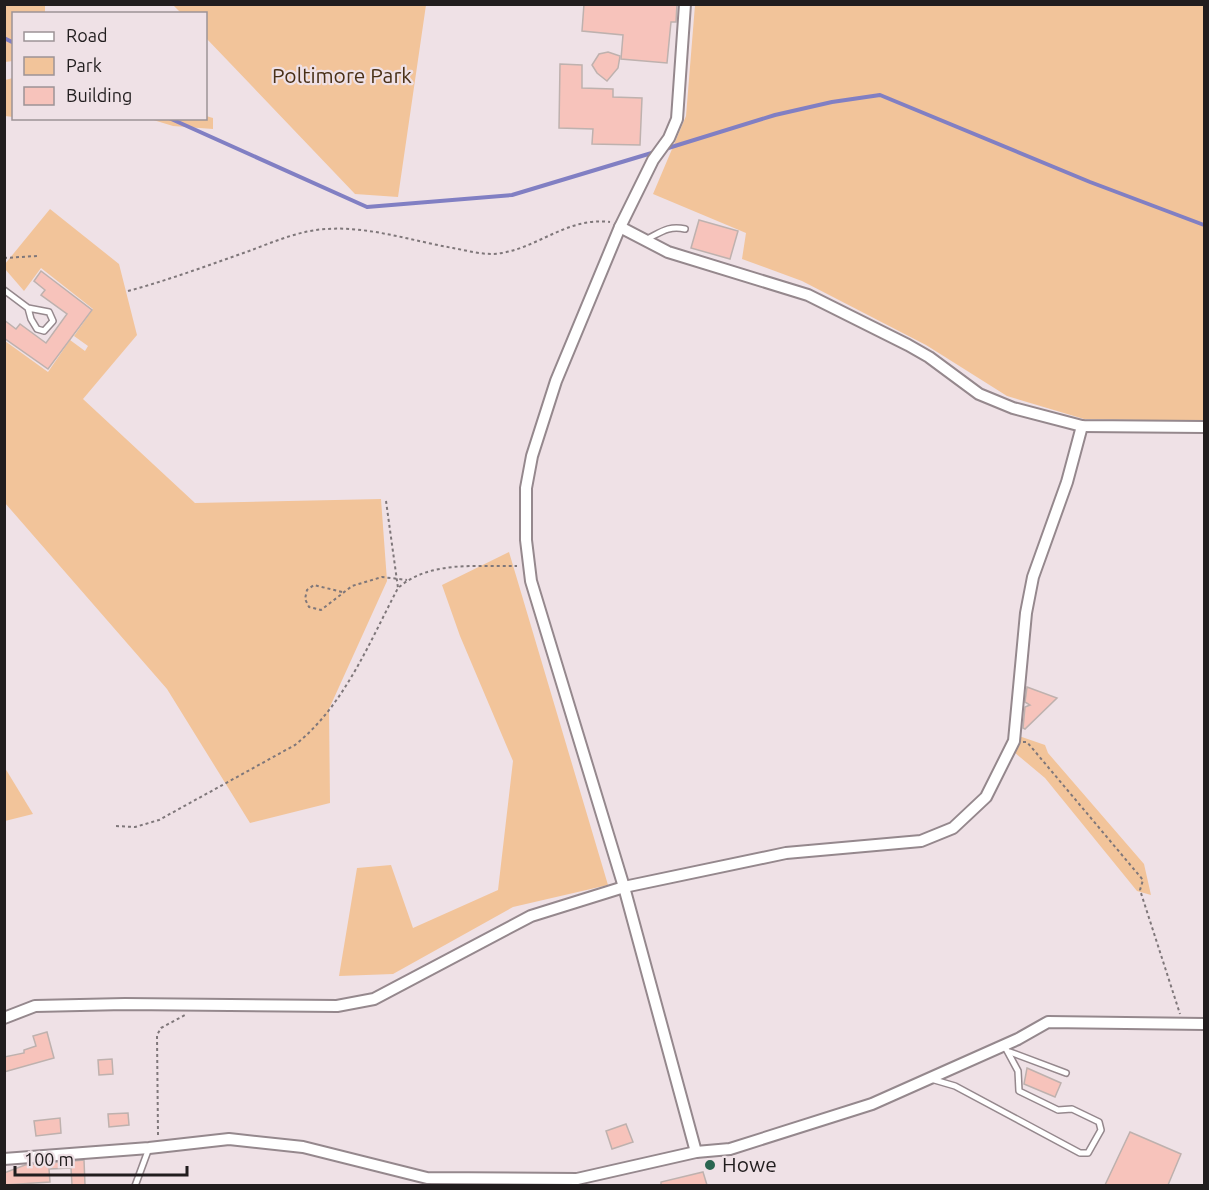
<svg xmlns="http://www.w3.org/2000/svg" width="1209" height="1190" font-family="Ubuntu,sans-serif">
<rect width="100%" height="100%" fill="#efe1e6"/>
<g fill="#f2c49a">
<polygon points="4,5 45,5 45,13 14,14 13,61 5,62"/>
<polygon points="173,5 426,5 398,197 355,194 206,38 206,14 181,13"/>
<polygon points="695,5 1204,5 1204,421 1084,419 1007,396 926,345 802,281 742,259 746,233 653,194 686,116"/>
<polygon points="13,78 13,117 5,116 5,80"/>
<polygon points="206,116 213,118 213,129 173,126 150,119 206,118"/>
<polygon points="50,209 119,264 137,335 83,399 195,503 381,499 387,581 329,709 330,803 250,823 167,689 5,503 5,341 48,372 70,340 85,351 88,346 74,336 93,309 41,268 24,291 5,269 5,264"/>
<polygon points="509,552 608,885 513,907 393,974 339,976 357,868 391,865 413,928 498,890 513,761 460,636 442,585"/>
<polygon points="1016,735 1045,745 1048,753 1144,864 1151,895 1137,891 1045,778 1014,752"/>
<polygon points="4,768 5,768 33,814 5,821"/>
</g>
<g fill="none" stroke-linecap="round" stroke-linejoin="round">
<g stroke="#817fc3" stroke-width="4">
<polyline points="4,38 14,43"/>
<polyline points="169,118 367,207 512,195 655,152"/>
<polyline points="665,149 775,115 832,102 880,95 1090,182 1204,225"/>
</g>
</g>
<g fill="#f7c3bb" stroke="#beb1ae" stroke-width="1.5">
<polygon points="584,4 677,4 676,22 671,22 667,63 621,59 623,35 582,31"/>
<polygon points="608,52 620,56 618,68 607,81 597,73 592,65 599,54"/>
<polygon points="560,64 582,65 582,88 613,89 613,97 642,98 640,145 592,144 593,129 559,128"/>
<polygon points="699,220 738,231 730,259 691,248"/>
<polygon points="41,271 92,310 48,369 4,338 4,320 16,329 20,324 46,343 67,314 41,295 45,290 34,281"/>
<polygon points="1027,687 1057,698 1025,729 1023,728 1025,707 1030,705 1025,702"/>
<polygon points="47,1032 54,1058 4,1072 4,1057 24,1053 24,1050 36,1046 33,1036"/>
<polygon points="112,1059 113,1074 99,1075 98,1060"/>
<polygon points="1027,1068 1061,1083 1055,1097 1024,1084"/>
<polygon points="128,1113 129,1125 109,1127 108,1114"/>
<polygon points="60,1118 61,1133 36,1136 34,1121"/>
<polygon points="626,1124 633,1142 612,1149 606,1131"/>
<polygon points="1130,1132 1181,1154 1168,1185 1105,1185"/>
<polygon points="84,1160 85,1185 72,1185 71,1168 49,1169 50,1182 4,1185 4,1173 25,1165"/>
<polygon points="703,1172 707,1185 661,1185 661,1182"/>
</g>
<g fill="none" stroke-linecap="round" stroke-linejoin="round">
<defs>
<g id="service">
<path d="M645,240C660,233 668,225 685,229"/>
<polyline points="4,290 28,308 49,312 53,321 44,331 37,329 31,319 28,308"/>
<polyline points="1010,1052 1066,1073"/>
<polyline points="931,1079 955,1086 1080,1153 1088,1153 1101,1130 1099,1122 1072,1109 1058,1110 1019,1091 1018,1071 1004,1045"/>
<polyline points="135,1186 149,1148"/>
</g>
<g id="minor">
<polyline points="685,4 677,119 669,138 653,160 620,227 556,381 532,456 526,488 526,540 531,581 624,887 696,1152"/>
<polyline points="620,227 668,252 808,295 908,345 929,357 979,394 1013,408 1082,426 1204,427"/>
<polyline points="4,1018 35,1006 125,1004 337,1006 374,999 531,916 624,887 786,853 921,841 953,828 986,797 1014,741 1026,613 1033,577 1067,482 1082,426"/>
<polyline points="4,1159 149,1148 229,1139 303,1147 427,1178 577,1179 696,1152 730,1149 872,1104 1018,1039 1048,1022 1204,1024"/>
</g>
</defs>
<use href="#service" stroke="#95888d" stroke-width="8"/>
<use href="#minor" stroke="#95888d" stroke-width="14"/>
<g stroke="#7f777a" stroke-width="2" stroke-dasharray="3 3" stroke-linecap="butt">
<polyline points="4,258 37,256"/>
<path d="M128,291C169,280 209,265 249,251C273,242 301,230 327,229C368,226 413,241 453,248C469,251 486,256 502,253C541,246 568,217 610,222"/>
<polyline points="386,501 398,588"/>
<polyline points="342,592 314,585 307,590 305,599 309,607 321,610 352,586 382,577 407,580"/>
<polyline points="1023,742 1027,742 1143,880 1140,890 1180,1014"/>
<path d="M116,826L135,827L159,820L295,745C344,706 369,643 398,588C430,560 477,567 517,566"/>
<polyline points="158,1135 157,1035 161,1028 185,1015"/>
</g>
<use href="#service" stroke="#fff" stroke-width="5"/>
<use href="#minor" stroke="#fff" stroke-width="10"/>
</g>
<circle fill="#2a6651" stroke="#efe1e6" stroke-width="2" cx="710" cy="1165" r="6"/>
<g text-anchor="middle" stroke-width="4.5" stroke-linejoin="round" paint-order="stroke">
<g font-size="21" fill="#493017" stroke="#efe1e6">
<text x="342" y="83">Poltimore Park</text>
</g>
<g font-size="21" fill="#211d1e" stroke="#efe1e6" text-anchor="start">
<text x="722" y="1172">Howe</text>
</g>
</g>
<rect width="1209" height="1190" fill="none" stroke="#211d1e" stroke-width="12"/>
<rect x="12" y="12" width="195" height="108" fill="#efe1e6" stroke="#9d9396" stroke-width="1.5"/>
<rect x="24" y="32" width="30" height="9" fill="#ffffff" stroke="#9d9396" stroke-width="1.5"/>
<text x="66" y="42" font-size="18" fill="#211d1e">Road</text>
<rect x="24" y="57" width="30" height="18" fill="#f2c49a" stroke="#9d9396" stroke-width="1.5"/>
<text x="66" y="72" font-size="18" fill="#211d1e">Park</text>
<rect x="24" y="87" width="30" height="18" fill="#f7c3bb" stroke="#9d9396" stroke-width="1.5"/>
<text x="66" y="102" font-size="18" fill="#211d1e">Building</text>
<path d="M15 1166v9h172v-9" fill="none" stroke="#211d1e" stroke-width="3"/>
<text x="24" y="1166" font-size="18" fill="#211d1e" stroke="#efe1e6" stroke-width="4.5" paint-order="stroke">100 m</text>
</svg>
